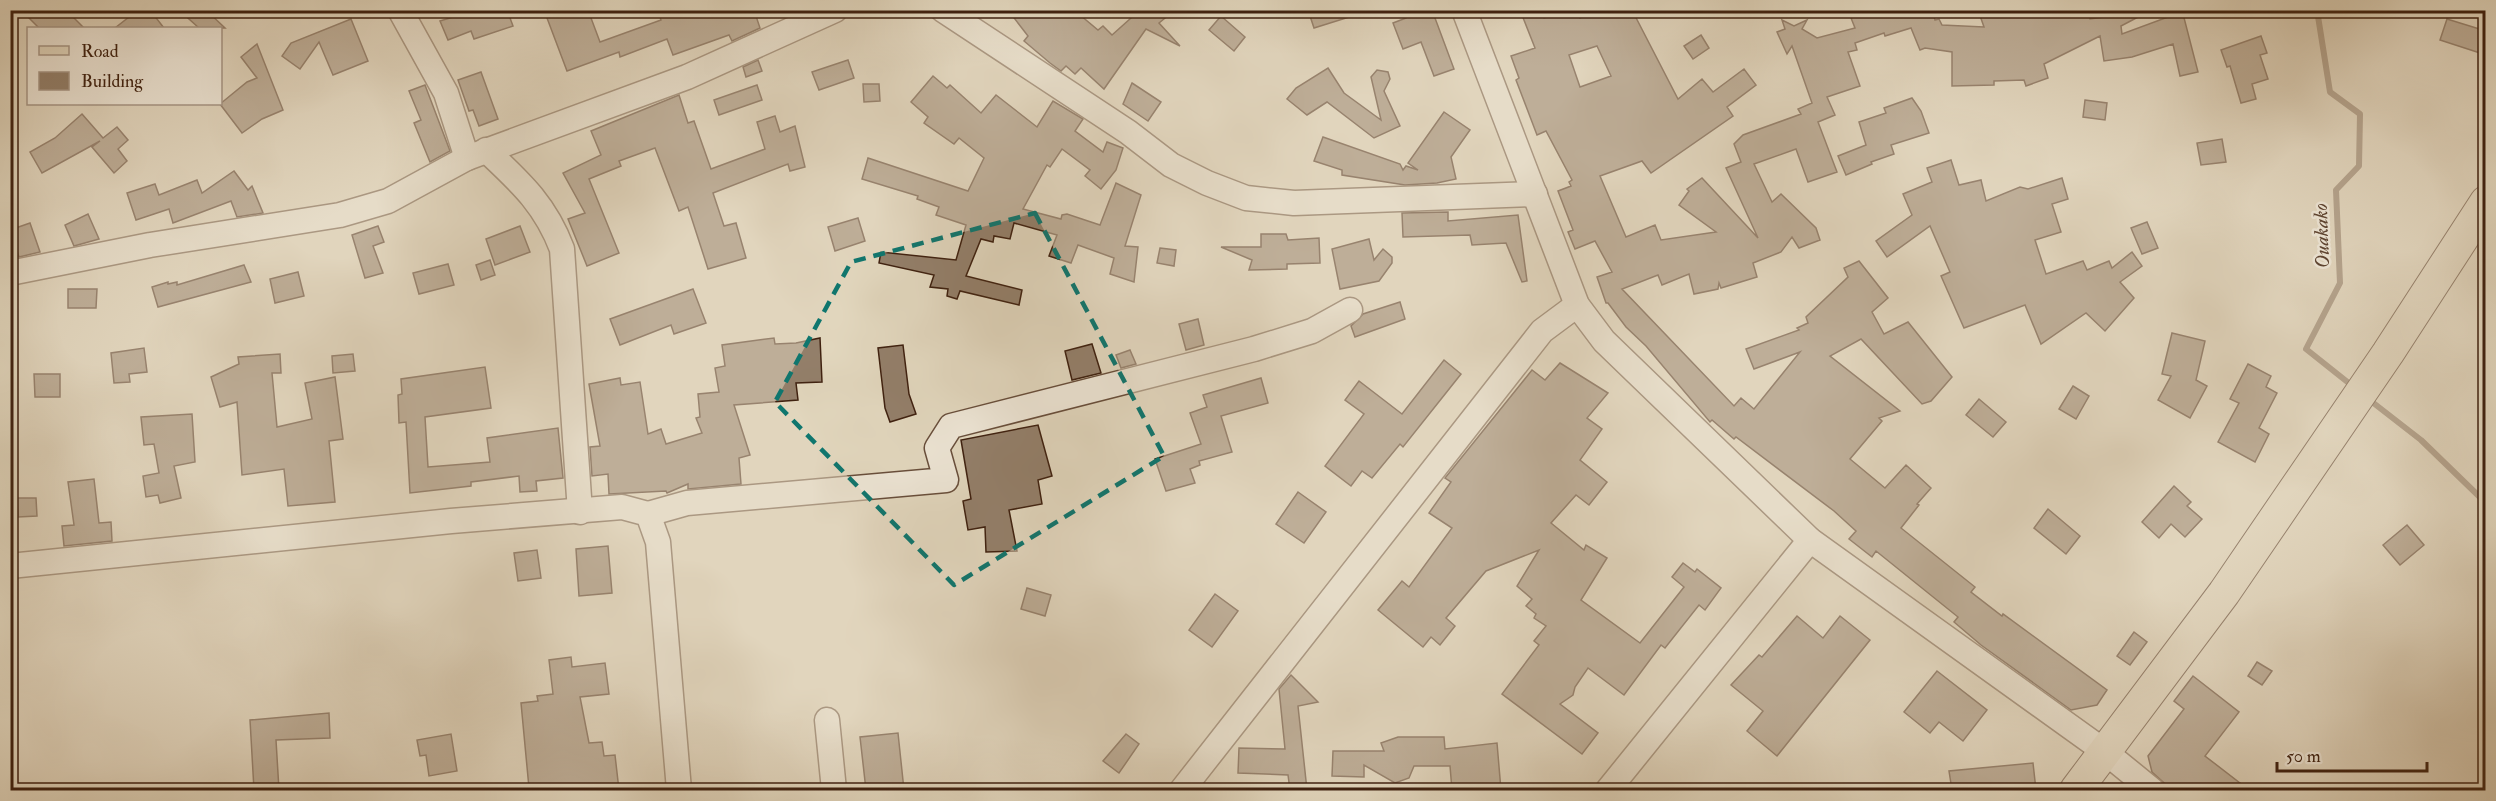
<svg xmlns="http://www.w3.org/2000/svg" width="2496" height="801" font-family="'IM FELL Double Pica',serif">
<rect width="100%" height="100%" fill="#e1d6bd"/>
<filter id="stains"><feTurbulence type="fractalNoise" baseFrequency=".00333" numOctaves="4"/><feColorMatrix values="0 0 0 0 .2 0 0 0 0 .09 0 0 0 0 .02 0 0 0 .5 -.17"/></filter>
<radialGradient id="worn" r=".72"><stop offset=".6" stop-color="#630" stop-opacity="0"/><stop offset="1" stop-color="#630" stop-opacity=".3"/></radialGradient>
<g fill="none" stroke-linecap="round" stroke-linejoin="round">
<g stroke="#7f6854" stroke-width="6">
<polyline points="2317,10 2330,92 2360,114 2359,166 2336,190 2340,283 2306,349 2355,388"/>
<polyline points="2367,398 2421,440 2486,503"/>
</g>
</g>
<g fill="#937f6a" stroke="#3f2110" stroke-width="1.5" fill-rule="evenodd">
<polygon points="21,10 66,10 84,28 39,28"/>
<polygon points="138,10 150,10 164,28 115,28"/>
<polygon points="179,10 206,10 225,28 199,28"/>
<polygon points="476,10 507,10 513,26 474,39 471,31 448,40 440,21"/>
<polygon points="544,10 588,10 600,42 661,20 658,10 754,10 760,28 732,41 729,35 673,55 667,39 620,57 619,52 567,71"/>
<polygon points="1008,10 1074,10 1098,30 1103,26 1112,35 1140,10 1175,10 1159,23 1180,46 1146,29 1104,89 1081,68 1075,74 1066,66 1061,71 1050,63 1024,41 1028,36"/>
<polygon points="1308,10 1359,10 1359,14 1314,28"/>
<polygon points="1403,10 1432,10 1454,69 1434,76 1421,42 1403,49 1393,23 1406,18"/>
<path d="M1520,10H1540L1544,18L1577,10L1580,18L1597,10H1632L1678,99L1702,79L1713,92L1744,69L1756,85L1727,107L1733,116L1651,173L1642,161L1600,176L1626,237L1655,225L1661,240L1716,232L1679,205L1689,191L1687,189L1702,178L1758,238L1726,168L1741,162L1734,144L1743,135L1801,114L1798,109L1812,103L1792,46L1787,54L1777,32L1785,29L1782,20L1794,26L1807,20L1802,29L1817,38L1855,28L1851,18L1871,11L1872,14L1885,10H1932L1935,20L1939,19L1942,25L1984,27L1978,10H2088L2090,19L2142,12V15L2121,26L2122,34L2168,17L2167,10H2182L2198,72L2180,76L2173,44L2132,57L2104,61L2100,36L2044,64L2048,78L2026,86L2024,80L1994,81V85L1952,86V52L1925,48L1920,50L1911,28L1885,36L1884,33L1855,43L1857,50L1848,52L1860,86L1827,97L1835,115L1818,122L1837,172L1808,182L1796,149L1754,164L1772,202L1781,194L1816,228L1820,240L1799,248L1792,237L1781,252L1753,263L1757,277L1721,288L1719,283L1718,289L1694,294L1689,274L1662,285L1658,275L1622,289L1734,406L1741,398L1754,409L1800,352L1754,369L1746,349L1799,330L1797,328L1808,323L1806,317L1848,277L1844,268L1859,261L1888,298L1872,312L1884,334L1908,322L1952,377L1931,401L1922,404L1861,339L1830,356L1900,411L1879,418L1882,421L1850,459L1885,488L1906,465L1931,488L1917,504L1919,505L1901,528L1975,587L1971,592L2002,616L2003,614L2107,690L2097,705L2071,710L1981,645L1954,622L1958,617L1876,551L1872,557L1849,539L1856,531L1834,511L1736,437L1734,439L1712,420L1710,422L1646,346L1626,327L1608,303H1606L1597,277L1612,272L1595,241L1575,249L1568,232L1573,230L1558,191L1571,186L1569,182L1572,180L1546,131L1537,135L1516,80L1519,78L1511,56L1535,48ZM1597,46L1611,76L1580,87L1569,55Z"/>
<polygon points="1221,16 1245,37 1234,51 1209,30"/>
<polygon points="351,19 368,61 333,75 319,42 300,69 282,56 291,43"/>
<polygon points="2447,19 2486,31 2480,53 2440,40"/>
<polygon points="1701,35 1709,48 1693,59 1684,46"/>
<polygon points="2261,36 2267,53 2260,55 2268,79 2252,84 2256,99 2241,103 2230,66 2227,67 2221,50"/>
<polygon points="257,44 283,110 262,119 242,133 220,104 247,82 257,78 241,57"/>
<polygon points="758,60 762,71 746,77 743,67"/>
<polygon points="848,60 854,78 819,90 812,72"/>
<polygon points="1328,68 1344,93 1381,120 1371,77 1377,70 1388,72 1390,79 1384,91 1400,126 1374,138 1327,102 1307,115 1287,99 1296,88"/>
<polygon points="481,72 498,119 479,126 473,110 469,111 458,80"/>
<polygon points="933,76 947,88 950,85 981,113 996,95 1037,127 1053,101 1083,119 1075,131 1103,152 1107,142 1123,148 1116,170 1101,189 1085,176 1090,170 1062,149 1050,167 1047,165 1023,209 1061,219 1062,215 1067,214 1100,225 1116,183 1141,195 1125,246 1138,247 1134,282 1110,274 1114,258 1078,245 1071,263 1049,256 1057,235 1014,223 1010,239 994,236 993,242 981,239 966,276 1022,290 1019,305 960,291 957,299 947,296 948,289 930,287 934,275 879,263 881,252 956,260 966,225 936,215 939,207 917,199 918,196 862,179 868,158 968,191 984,158 959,138 954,144 924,123 928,117 911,102"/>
<polygon points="1132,83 1161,102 1148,121 1123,104"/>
<polygon points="863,84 879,84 880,101 864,102"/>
<polygon points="425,85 450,151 430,162 414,123 421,120 409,91"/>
<polygon points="757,85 762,100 719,115 714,100"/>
<polygon points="679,95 688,123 694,121 711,169 765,149 757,122 775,116 780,132 795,126 805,167 790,171 788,164 713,193 724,226 736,223 746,258 708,269 688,207 679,211 655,148 619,161 621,166 589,179 619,253 587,266 568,219 585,213 563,173 601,155 591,131"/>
<polygon points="1912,98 1921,111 1929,133 1891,145 1894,154 1871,162 1872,164 1846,175 1838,156 1866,145 1859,122 1886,113 1884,108"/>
<polygon points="2085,100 2107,103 2105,120 2083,117"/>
<polygon points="1444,112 1470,130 1451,157 1456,179 1437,183 1405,185 1342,175 1342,170 1314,161 1323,137 1400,164 1403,170 1406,166 1418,170 1408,163"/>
<polygon points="82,114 103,138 117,127 128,140 118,149 127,161 114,173 92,147 100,141 42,173 30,152 55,138"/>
<polygon points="2222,139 2226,162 2201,165 2197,143"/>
<polygon points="1951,160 1959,185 1981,180 1986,201 2020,187 2028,189 2062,178 2068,199 2052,204 2061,232 2035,240 2046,274 2083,261 2087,270 2109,261 2112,268 2132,252 2142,266 2120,282 2134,298 2105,331 2086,313 2041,344 2025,305 1964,328 1941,276 1950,272 1930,226 1887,257 1876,241 1912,215 1903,194 1932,182 1927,168"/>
<polygon points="234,171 248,190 252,186 263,213 237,217 231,201 173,223 169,209 136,220 127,193 155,184 159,195 197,180 202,193"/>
<polygon points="1448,212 1448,221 1518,215 1527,281 1522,282 1506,243 1472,245 1470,235 1403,237 1402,213"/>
<polygon points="88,214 99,239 74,246 65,225"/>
<polygon points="858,218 865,241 835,251 828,227"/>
<polygon points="2147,222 2158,248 2142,254 2131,228"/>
<polygon points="30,223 40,252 19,257 10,230"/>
<polygon points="378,226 384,242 373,246 383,273 365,278 352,235"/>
<polygon points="520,226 530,252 495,265 486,239"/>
<polygon points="1261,234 1286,234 1288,240 1319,238 1320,263 1287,264 1287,269 1249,270 1252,260 1221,247 1261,247"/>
<polygon points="1369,239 1374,260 1383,249 1392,257 1392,263 1379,281 1340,289 1332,249"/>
<polygon points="1160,248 1176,250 1174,266 1157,263"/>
<polygon points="490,260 495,275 481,280 476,265"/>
<polygon points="448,264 454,285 419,294 413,273"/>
<polygon points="244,265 251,282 158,307 152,287 168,282 168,284 177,282 177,285"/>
<polygon points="298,272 304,296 275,303 270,279"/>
<polygon points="68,289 97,289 96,308 68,308"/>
<polygon points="693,289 706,323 674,334 671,325 620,345 610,319"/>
<polygon points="1400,302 1405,319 1355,337 1351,326 1363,314"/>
<polygon points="1198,319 1204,345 1186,350 1179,324"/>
<polygon points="2172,333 2205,341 2196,380 2207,386 2190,418 2158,400 2171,376 2162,374"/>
<polygon points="774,338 775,344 796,343 820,338 822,382 796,383 798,400 734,405 750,455 739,458 741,484 688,489 688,484 667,493 666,491 609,494 608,474 592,476 590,447 600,446 589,384 620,378 621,385 640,382 648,434 661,429 666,444 702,433 696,418 700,417 698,394 719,392 715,368 725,366 722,345"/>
<polygon points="1092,344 1101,373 1072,380 1065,351"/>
<polygon points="903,345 909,394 916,414 890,422 885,408 878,348"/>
<polygon points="144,348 147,372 129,374 130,382 114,383 111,353"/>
<polygon points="1130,350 1136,364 1121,368 1116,355"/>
<polygon points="280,354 281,373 272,373 277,427 312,419 305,383 335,377 343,439 329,441 335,502 288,506 284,469 242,475 237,402 220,407 211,377 239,364 238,357"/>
<polygon points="353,354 355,371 333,373 332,356"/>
<polygon points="1444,360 1461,374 1403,447 1400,444 1372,478 1362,471 1351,486 1325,466 1364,414 1345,400 1359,381 1402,414"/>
<polygon points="1560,363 1608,393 1587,418 1602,429 1580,460 1607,482 1589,505 1576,495 1551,523 1584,550 1586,545 1607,558 1581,600 1640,643 1684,587 1672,577 1683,563 1695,572 1697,569 1721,588 1705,610 1699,605 1665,648 1661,645 1624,695 1588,668 1575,687 1573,695 1560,704 1598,733 1582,754 1502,694 1539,645 1534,641 1546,626 1534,618 1536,614 1526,606 1532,599 1517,586 1539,550 1486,571 1446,618 1455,626 1440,645 1431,637 1423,647 1378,610 1402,581 1409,587 1452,528 1429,513 1451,482 1445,478 1532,370 1545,380"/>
<polygon points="2248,364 2271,376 2266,387 2277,393 2259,428 2269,434 2255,462 2218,442 2239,403 2230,399"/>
<polygon points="485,367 491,408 425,417 428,467 490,462 487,438 558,428 563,478 536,481 537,491 520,492 519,476 471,482 471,486 410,493 406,422 399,423 398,395 402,394 401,379"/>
<polygon points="34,374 60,374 60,397 35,397"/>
<polygon points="1261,378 1268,403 1221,416 1232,452 1199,461 1200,465 1190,469 1195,483 1166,491 1155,459 1201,444 1190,413 1207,407 1203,395"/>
<polygon points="2073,386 2089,396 2076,419 2059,409"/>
<polygon points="1979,399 2006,422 1993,437 1966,415"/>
<polygon points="192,414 195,462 174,466 181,498 160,503 158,495 146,497 143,476 159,473 154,444 144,445 141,417"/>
<polygon points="1038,425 1052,476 1038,480 1042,504 1009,510 1017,551 986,552 985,527 968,530 963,501 971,499 961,440"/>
<polygon points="94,479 99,523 111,522 112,541 64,546 62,526 74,525 68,482"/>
<polygon points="2174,486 2191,502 2187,506 2202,519 2185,537 2171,524 2159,538 2142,522"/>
<polygon points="1298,492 1326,512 1304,543 1276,524"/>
<polygon points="17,498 36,498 37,516 18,517"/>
<polygon points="2048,509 2080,536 2066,554 2034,528"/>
<polygon points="2407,525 2424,545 2400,565 2383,545"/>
<polygon points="608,546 612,593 579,596 576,549"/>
<polygon points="537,550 541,578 518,581 514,553"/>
<polygon points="1027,588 1051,595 1045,616 1021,609"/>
<polygon points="1215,594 1238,611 1212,647 1189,630"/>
<polygon points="1797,616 1823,638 1840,616 1870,640 1777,756 1747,731 1763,711 1731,685 1759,655 1762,657"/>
<polygon points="2134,632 2147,642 2130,665 2117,656"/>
<polygon points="571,657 572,667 605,663 609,694 580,697 589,743 602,742 604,756 615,755 619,790 575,790 574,784 529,788 521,703 538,701 537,696 553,694 549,660"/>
<polygon points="2257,662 2272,671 2262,685 2248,676"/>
<polygon points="1937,671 1987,710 1963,741 1939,722 1930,733 1904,712"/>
<polygon points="1291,675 1318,702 1298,706 1307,790 1290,790 1288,775 1238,773 1239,748 1285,749 1279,689"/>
<polygon points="2193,676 2239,712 2205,756 2249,790 2172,790 2152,772 2148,756 2184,709 2174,701"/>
<polygon points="329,713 330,738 276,740 279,790 254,790 250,720"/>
<polygon points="898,733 904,790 866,790 860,737"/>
<polygon points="451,734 457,771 429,776 426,755 420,756 417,740"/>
<polygon points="1126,734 1139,744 1119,773 1103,761"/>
<polygon points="1398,737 1444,737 1445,749 1497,743 1501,790 1452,790 1450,766 1414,766 1409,778 1395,783 1364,765 1364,777 1332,776 1333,751 1384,751 1381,743"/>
<polygon points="2033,763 2036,790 1952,790 1949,771"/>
</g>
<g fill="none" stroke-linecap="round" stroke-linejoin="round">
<defs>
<g id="minor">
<polyline points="400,10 446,93 467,158"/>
<polyline points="943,10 1128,132 1171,165 1207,183 1246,198 1294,203 1535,194"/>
<polyline points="1464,10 1577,305 1604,341 1810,540 2104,751 2152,790"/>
<path d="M486,150C520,182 545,204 562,249L580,512"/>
<polyline points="10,273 150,245 340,215 388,201 467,158 687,77 835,10"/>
<polyline points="648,514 687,503 946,480 937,448 951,426 1254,349 1312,331 1350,310"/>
<polyline points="10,566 451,521 622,507 648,514 658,542 679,790"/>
<polyline points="827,720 834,790"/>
<polyline points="1182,790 1542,331 1577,305"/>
<polyline points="1608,790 1810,540"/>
</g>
<polyline id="major" points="2076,790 2224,593 2388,353 2486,202"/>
</defs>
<use href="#minor" stroke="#684e3b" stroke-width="27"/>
<use href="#major" stroke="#3f2110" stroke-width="34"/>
<use href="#minor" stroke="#ece4d4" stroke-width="24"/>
<use href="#major" stroke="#e1d6bd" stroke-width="32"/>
</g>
<path d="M0 0H2496V801H0ZM1035,213L1164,456L954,585L775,402L851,262Z" fill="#e1d6bd" fill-opacity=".55" fill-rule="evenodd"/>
<path fill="none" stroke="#0f766e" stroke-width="4.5" stroke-dasharray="12 8" stroke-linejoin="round" d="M1035,213L1164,456L954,585L775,402L851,262Z"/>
<g text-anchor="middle" stroke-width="5" stroke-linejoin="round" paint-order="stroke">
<g font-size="20" font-style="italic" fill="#5f4532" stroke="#ece4d4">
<text transform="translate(2321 236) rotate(-92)" y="7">Ouakako</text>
</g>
</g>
<rect width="2496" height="801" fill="none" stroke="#e1d6bd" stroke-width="36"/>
<rect x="12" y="12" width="2472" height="777" fill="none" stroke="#3f2110" stroke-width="3"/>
<rect x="18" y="18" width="2460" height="765" fill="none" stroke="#3f2110" stroke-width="1.5"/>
<rect x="27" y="27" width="195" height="78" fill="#ece4d4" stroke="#a79686" stroke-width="1.5"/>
<rect x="39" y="46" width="30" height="9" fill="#e1d6bd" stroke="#a79686" stroke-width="1.5"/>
<text x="81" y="57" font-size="18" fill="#3f2110">Road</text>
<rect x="39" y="72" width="30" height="18" fill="#937f6a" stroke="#a79686" stroke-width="1.5"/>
<text x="81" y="87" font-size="18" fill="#3f2110">Building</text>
<path d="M2277 762v9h150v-9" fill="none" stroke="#3f2110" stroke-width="3"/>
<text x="2286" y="762" font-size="18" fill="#3f2110" stroke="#ece4d4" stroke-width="4.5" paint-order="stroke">50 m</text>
<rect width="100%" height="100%" filter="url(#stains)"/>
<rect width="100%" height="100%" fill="url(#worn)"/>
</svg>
